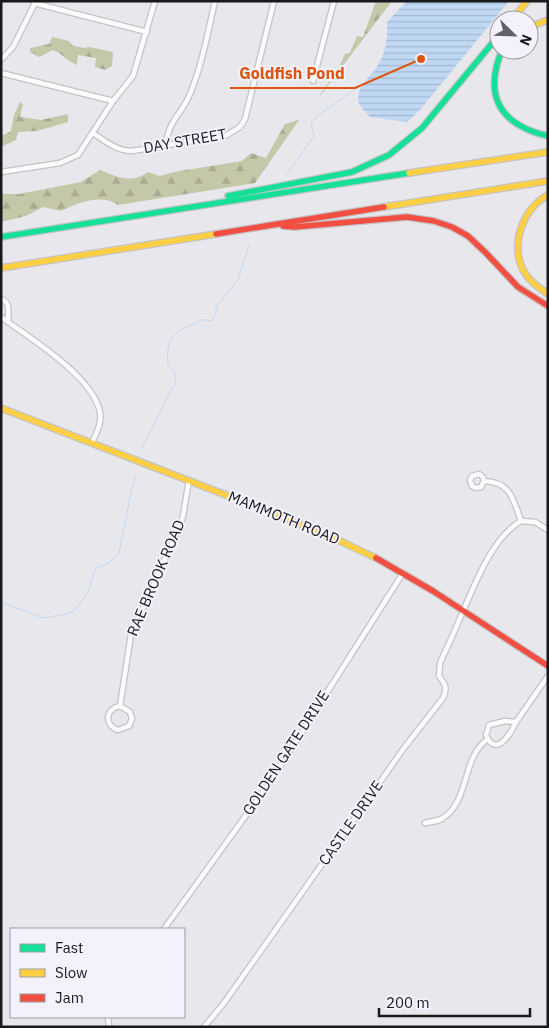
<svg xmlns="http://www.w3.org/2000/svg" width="549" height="1028" font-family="'IBM Plex Sans',sans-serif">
<defs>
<pattern id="forest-firs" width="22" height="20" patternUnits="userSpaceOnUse" patternTransform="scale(1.25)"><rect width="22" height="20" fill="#c5c7a9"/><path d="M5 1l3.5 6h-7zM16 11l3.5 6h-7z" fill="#a9aa91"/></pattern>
<pattern id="water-rules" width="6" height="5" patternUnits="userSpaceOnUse" patternTransform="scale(1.25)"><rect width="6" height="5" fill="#c0d8f3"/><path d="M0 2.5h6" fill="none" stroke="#a4b9d0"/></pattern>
</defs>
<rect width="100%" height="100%" fill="#e7e7ec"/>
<g fill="url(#forest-firs)">
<polygon points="376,1 392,1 316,101 339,67 345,54 350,53 357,36 363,37"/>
<path d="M52,37L69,41L73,46L84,48L89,47L113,52L112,66L105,70L95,67L96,58L78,55L77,65C67,61 63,54 53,50L39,57L30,52V48L49,44Z"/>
<polygon points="20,102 23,104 20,117 41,120 68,114 68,122 37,131 18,132 16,140 3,146 1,144 1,134 4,135 11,131 14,115"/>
<path d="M299,120L255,183L118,205C102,193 77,203 61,211L43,207L26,216L1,222V194H19L81,182L100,170C117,177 131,184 148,172L160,176L174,172L242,161L251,153L266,158L285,124Z"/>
</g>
<path fill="url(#water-rules)" d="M407,1H509L420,110L407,122L370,117C366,112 357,105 358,98C358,86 370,77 376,68C386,53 388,39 387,22Z"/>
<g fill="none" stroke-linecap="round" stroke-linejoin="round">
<g stroke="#c0d8f3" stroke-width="1">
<polyline points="286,175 314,136 311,124 317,116 363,84"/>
<path d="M141,449L155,423L170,392L176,383L175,372L168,365C166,342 170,334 192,325C201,321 200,318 211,321L216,315V307L238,280L249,246"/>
<polyline points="1,602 43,618 67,614 74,611 88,592 95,569 109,563 119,553 131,493 136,475"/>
</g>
<defs>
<g id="street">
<polyline points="34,3 147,32"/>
<polyline points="1,60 13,47 35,3"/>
<polyline points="1,73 113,101"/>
<polyline points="313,81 334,1"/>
<path d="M93,133C105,141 117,151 132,151L227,135L240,127L245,119L274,1"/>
<path d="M166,146C167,122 182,114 190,94C202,65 208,32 215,1"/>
<polyline points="1,172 60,163 78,155 113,101 133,76 155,1"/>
<path d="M1,299C11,302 8,313 8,322"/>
<path d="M1,317C29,337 95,378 100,413C102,424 96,433 92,443"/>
<path d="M484,481L481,487L476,488L472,486L470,480L472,476L479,474L483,477L484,481C511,482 513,499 521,521"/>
<path d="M120,706C105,709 104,725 118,730L129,726L132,719L130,712L120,706L131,634L179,528L183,516L189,480"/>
<path d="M505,721L516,722C511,733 496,759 486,735L489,725Z"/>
<polyline points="516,722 548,676"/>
<path d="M442,819L425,823H426C431,822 437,822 441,819C470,804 461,757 488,739"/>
<polyline points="164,929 270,782 403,573"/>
<polyline points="108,1017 109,1027"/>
<path d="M204,1027L224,1003L404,748L443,698C448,688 445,684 439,676L440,663C448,646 456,628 463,611C476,582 492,538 521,521L535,522L548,530"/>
</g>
<g id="fast">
<path d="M502,50C483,96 500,125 548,136"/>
<polyline points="228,196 352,172 389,155 422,128 499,35"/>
<polyline points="1,237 409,173"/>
</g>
<g id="slow">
<polyline points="512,20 527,1"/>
<polyline points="529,27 548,20"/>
<polyline points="409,173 548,152"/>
<path d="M548,195C523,209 510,243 523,270C529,281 538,287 548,294"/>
<polyline points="384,207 548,181"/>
<polyline points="1,268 216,234"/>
<polyline points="1,408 275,514 340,541 376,558"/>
</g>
<g id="jam">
<polyline points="283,226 294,227 407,217 434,221 452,227 468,236 486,253 518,287 548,306"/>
<polyline points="216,234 384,207"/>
<polyline points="376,558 433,591 548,666"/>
</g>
</defs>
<use href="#street" stroke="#c4c4c8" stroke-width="7"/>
<use href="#fast" stroke="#c4c4c8" stroke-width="8"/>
<use href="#slow" stroke="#c4c4c8" stroke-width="8"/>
<use href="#jam" stroke="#c4c4c8" stroke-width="8"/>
<use href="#street" stroke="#fbfbfc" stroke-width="4.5"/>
<use href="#fast" stroke="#16e098" stroke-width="5.5"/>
<use href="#slow" stroke="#ffcf43" stroke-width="5.5"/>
<use href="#jam" stroke="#f24e42" stroke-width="5.5"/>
</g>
<g text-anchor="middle" stroke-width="4" stroke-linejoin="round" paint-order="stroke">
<g font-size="15" fill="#19181c" stroke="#f3f2fc">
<text transform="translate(185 141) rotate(-10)" y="5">DAY STREET</text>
<text transform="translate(284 518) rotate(22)" y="5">MAMMOTH ROAD</text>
<text transform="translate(156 578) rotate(-67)" y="5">RAE BROOK ROAD</text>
<text transform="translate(286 753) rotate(-57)" y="5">GOLDEN GATE DRIVE</text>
<text transform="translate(351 823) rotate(-55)" y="5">CASTLE DRIVE</text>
</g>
</g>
<path fill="none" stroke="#de560d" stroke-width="2" d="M421 59L355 88H230"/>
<circle fill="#de560d" stroke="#f3f2fc" stroke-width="2" cx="421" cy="59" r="5"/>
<g font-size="16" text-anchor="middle" font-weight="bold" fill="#de560d" stroke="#f3f2fc" stroke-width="4" stroke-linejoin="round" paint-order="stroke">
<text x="292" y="79">Goldfish Pond</text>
</g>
<rect width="549" height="1028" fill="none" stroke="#19181c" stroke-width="5"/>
<rect x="10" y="928" width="175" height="90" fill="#f3f2fc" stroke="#9c9ba2"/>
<rect x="20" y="944" width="25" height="8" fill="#16e098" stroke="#9c9ba2"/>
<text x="55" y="953" font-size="15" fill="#19181c">Fast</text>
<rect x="20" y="969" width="25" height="8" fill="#ffcf43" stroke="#9c9ba2"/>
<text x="55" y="978" font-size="15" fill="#19181c">Slow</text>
<rect x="20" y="994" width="25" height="8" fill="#f24e42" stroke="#9c9ba2"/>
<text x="55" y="1003" font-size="15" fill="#19181c">Jam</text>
<g transform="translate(514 35) rotate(113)"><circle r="24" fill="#f3f2fc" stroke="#9c9ba2"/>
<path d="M0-4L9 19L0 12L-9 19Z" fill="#616065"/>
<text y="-8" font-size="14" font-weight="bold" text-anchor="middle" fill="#19181c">N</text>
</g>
<path d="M379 1008v8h151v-8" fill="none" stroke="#19181c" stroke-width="2.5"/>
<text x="386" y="1008" font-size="15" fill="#19181c" stroke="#f3f2fc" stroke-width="4" paint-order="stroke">200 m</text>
</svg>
